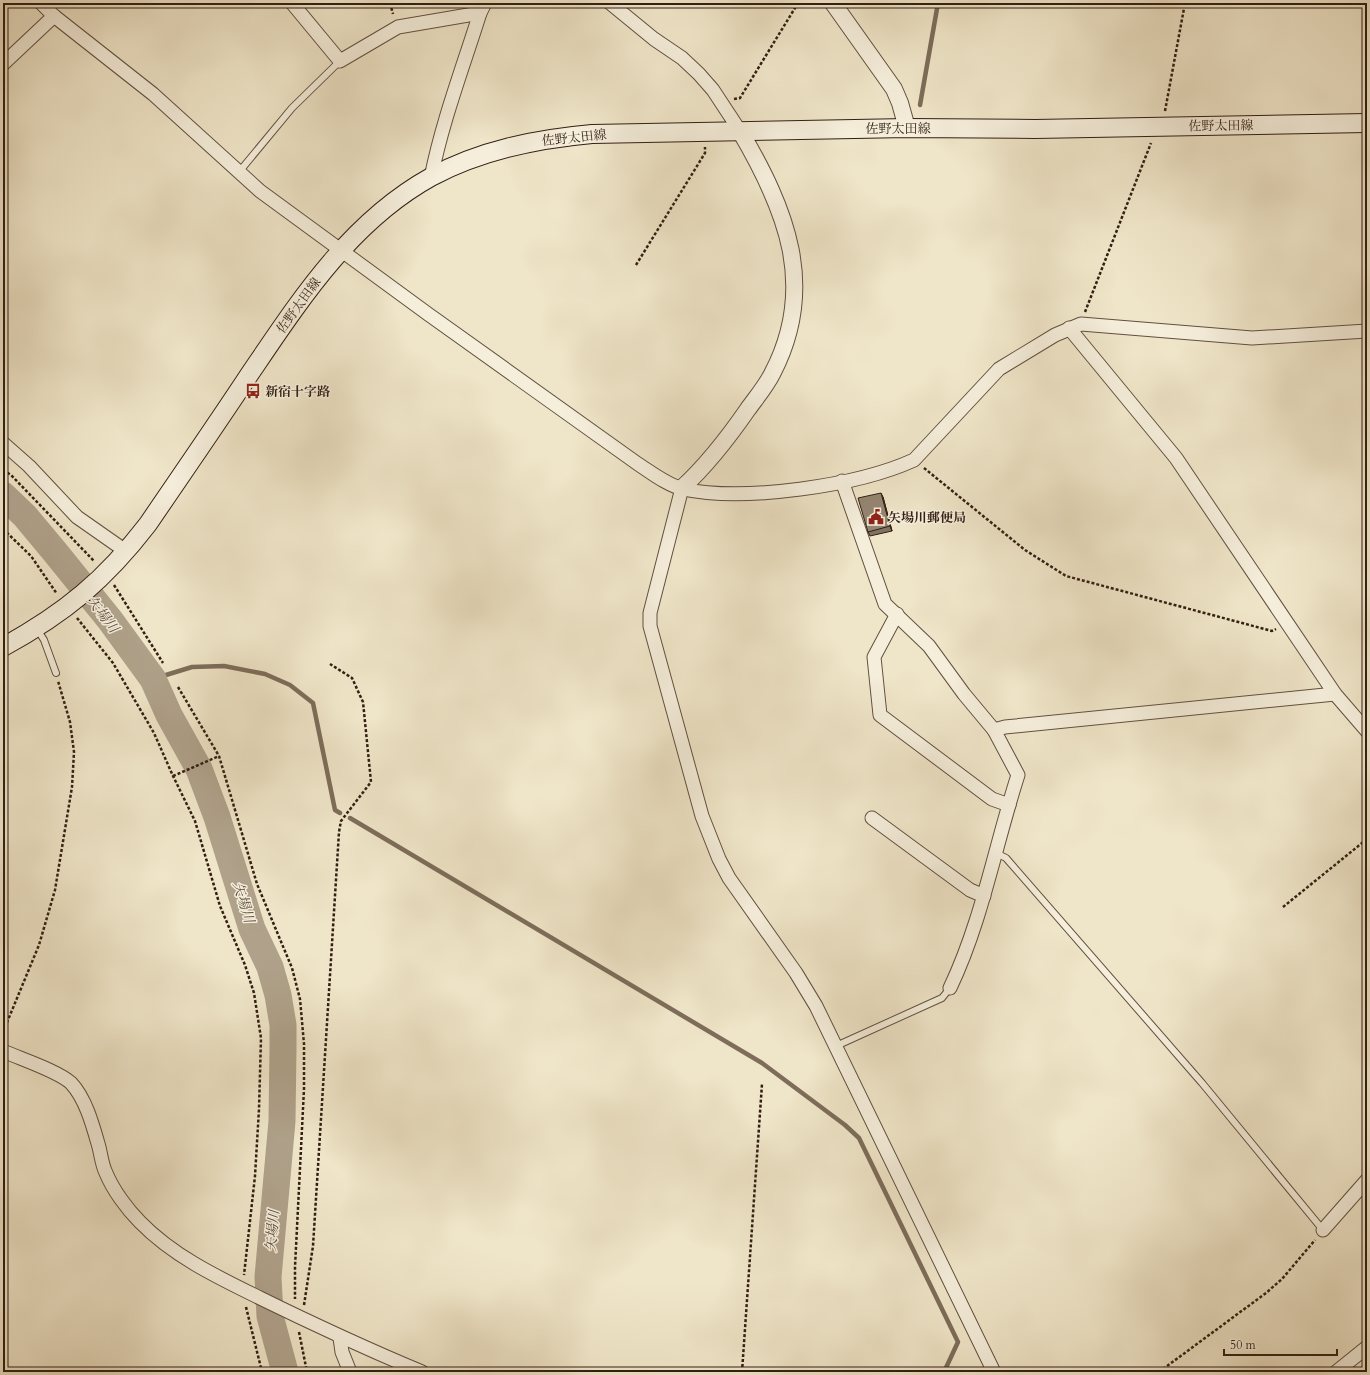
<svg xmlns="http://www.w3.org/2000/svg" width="1370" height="1375" font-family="Cardo,'Noto Serif JP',serif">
<rect width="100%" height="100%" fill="#efe5c8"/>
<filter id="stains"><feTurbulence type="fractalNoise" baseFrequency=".005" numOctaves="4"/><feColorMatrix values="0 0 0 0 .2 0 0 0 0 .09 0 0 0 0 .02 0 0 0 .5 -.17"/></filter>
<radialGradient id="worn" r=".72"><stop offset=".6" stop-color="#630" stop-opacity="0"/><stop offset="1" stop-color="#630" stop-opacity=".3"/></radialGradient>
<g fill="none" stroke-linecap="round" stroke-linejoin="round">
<g stroke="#7d6d5a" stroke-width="4.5">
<polyline points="920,105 938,3"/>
<polyline points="153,679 192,667 224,666 265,674 290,685 313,703 335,810 340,813"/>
<polyline points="350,818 762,1063 845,1125 859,1138 958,1342 944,1372"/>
</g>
<polyline stroke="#afa18a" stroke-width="27" points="3,495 25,516 55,552 110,620 153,679 169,715 199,769 217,817 252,929 270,967 278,995 283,1025 283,1049 282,1121 268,1277 270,1316 285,1372"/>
<defs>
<g id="service">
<polyline points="239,172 292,108 340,61"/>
<polyline points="37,629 44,640 56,673"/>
<polyline points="996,853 1006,858 1202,1083 1323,1230"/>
<polyline points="836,1046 942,998 950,988"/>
</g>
<g id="minor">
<path d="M41,3L54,16L153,94L260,191L428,314L638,464C652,473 667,485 683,489C744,502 857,486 914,460L999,369L1055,335L1081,324L1252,338L1367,331"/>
<polyline points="292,3 340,61 398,27 480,13"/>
<polyline points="610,3 654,39 682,58 699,74 713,90 740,131"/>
<polyline points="3,64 54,16"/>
<path d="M431,178C442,122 463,67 480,13L485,3"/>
<polyline points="1069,328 1176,458 1335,694 1367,731"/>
<polyline points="3,443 29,466 77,517 127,552"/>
<path d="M842,481L885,604L929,646L964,694L994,730L1018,775C995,846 982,921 950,988"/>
<polyline points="682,488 650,613 650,626 702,816 719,859 729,878 796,973 816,1006 994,1372"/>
<polyline points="897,614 874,657 880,715 992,799 1009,805"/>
<polyline points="994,730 1005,727 1335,694"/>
<polyline points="872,818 970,890 984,896"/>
<path d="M3,1051C21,1059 58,1071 71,1083C86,1099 93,1126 99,1147C101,1155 102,1165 106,1173C113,1190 127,1209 140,1222C173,1256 217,1277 260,1298C313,1324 367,1349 422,1372"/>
<polyline points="1323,1230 1367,1180"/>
<polyline points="340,1338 342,1352 350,1372"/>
<polyline points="1336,1372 1367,1347"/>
</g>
<g id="tertiary">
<polyline points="833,3 894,89 900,103 907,128"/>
<path d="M682,488C708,464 728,438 748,409C756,398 766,386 772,374C818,287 786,209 740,131"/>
</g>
<path id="secondary" d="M3,647C65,613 105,580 148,524C182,474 216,425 249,375C300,300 350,222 431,177C481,150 536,139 592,134L907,128L1035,129L1367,123"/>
</defs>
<use href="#service" stroke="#615040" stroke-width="8"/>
<use href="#minor" stroke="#615040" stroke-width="15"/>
<use href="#tertiary" stroke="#615040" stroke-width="18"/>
<use href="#secondary" stroke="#321e13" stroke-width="20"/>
<g stroke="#321e13" stroke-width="2.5" stroke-dasharray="3 2" stroke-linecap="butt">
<polyline points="390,3 393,14"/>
<polyline points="734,99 740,98 798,3"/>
<polyline points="1165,111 1185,3"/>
<polyline points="636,265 705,153 705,147"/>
<polyline points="1085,312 1151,143"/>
<polyline points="924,468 1025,550 1066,576 1272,631 1276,629"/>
<polyline points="3,470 11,475 94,561"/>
<polyline points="3,529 31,556 57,594"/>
<polyline points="114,585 163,663"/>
<polyline points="77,618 113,663 154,733 173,776 195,821 220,906 245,965 254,993 261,1038 259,1109 255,1176 244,1275"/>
<polyline points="178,687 219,756 257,884 292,968 300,999 304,1044 304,1089 295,1267 295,1299"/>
<polyline points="173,776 219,756"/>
<polyline points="1283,907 1367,839"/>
<polyline points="3,1032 39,945 55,890 72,787 74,752 70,722 58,681"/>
<polyline points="304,1305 313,1246 339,832 341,821 371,782 363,702 352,678 330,664"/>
<polyline points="246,1307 262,1372"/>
<polyline points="299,1332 307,1372"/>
<polyline points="742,1372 762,1084"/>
<polyline points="1159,1372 1266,1293 1282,1279 1315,1240"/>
</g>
<use href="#service" stroke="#f5eedb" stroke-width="6"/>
<use href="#minor" stroke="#f5eedb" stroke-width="13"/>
<use href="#tertiary" stroke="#f5eedb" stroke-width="16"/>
<use href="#secondary" stroke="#f5eedb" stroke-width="18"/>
</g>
<polygon fill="#7f7261" stroke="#321e13" points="883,497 892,531 870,536 868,532"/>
<polygon fill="#685d4f" stroke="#321e13" points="881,493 883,497 892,531 890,526"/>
<polygon fill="#948571" stroke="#321e13" points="881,493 890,526 868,532 858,498"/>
<defs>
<symbol id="bus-bare" viewBox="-9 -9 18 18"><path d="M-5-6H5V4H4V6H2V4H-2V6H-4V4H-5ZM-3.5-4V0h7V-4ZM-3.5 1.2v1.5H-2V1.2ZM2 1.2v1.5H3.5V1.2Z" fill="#8f2418" stroke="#f5eedb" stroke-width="2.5" paint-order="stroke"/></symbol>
<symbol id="civic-bare" viewBox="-9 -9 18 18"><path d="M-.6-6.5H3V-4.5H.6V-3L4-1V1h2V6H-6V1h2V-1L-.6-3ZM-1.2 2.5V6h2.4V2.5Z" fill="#8f2418" stroke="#f5eedb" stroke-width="2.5" paint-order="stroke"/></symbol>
</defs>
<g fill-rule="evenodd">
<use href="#bus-bare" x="242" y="380" width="22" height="22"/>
<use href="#civic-bare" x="865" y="506" width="22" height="22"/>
</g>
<g text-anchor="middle" stroke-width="3" stroke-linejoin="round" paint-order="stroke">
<g font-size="13" fill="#321e13" stroke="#f5eedb">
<text transform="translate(1221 125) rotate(-1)" y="5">佐野太田線</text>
<text x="898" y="133">佐野太田線</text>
<text transform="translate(574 137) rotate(-6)" y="5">佐野太田線</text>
<text transform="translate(298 305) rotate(-54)" y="5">佐野太田線</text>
</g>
<g font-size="13" font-weight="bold" fill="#321e13" stroke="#f5eedb" text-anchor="start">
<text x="265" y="396">新宿十字路</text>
<text x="888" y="522">矢場川郵便局</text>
</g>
<g font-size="14" font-style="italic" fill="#5e4c3d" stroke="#f5eedb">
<text transform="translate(103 614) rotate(53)" y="5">矢場川</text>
<text transform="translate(244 902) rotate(73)" y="5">矢場川</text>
<text transform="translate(272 1231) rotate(-85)" y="5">矢場川</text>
</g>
</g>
<rect width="1370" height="1375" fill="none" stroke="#efe5c8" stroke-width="16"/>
<rect x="4" y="4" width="1362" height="1367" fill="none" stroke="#321e13" stroke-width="2"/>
<rect x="8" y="8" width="1354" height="1359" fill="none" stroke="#321e13"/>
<path d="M1224 1349v6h113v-6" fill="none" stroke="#321e13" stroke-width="2"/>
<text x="1230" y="1349" font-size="12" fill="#321e13" stroke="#f5eedb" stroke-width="3" paint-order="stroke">50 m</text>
<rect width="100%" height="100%" filter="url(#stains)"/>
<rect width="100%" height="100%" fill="url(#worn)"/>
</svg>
